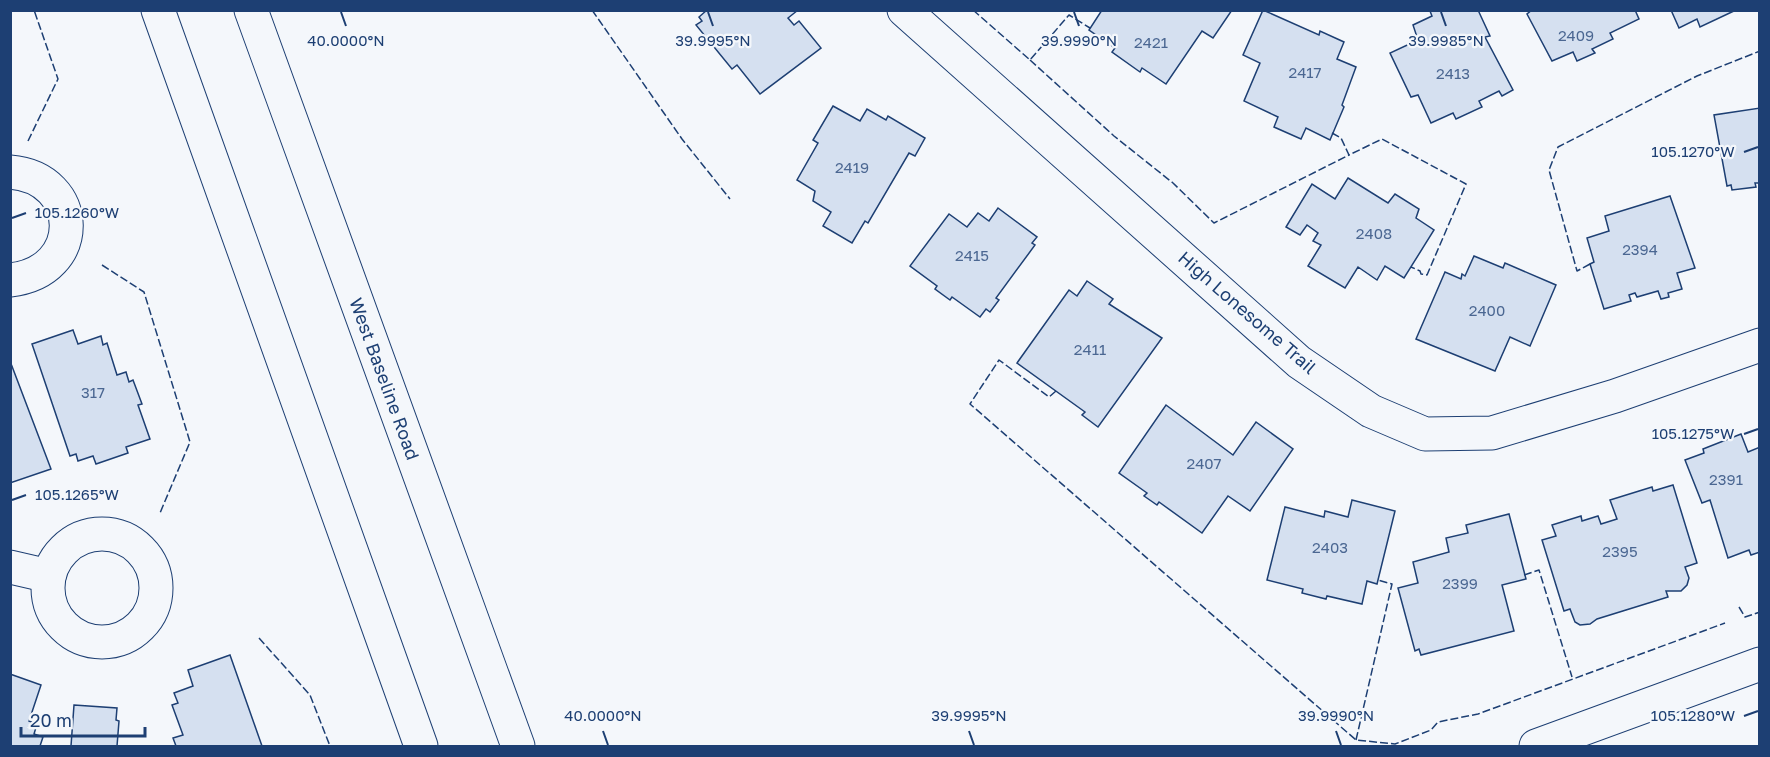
<svg xmlns="http://www.w3.org/2000/svg" width="1770" height="757" font-family="'Golos Text',sans-serif">
<rect width="100%" height="100%" fill="#f4f7fb"/>
<g fill="#d5e0f0" stroke="#1d3f73" stroke-width="1.5">
<polygon points="707,10 798,10 788,18 794,25 799,21 821,48 760,94 737,65 732,69 696,25 702,21 699,17"/>
<polygon points="1102,10 1232,10 1213,38 1202,31 1166,84 1142,68 1140,72 1112,52 1115,48 1089,30"/>
<polygon points="1263,10 1319,35 1320,31 1344,42 1337,59 1356,67 1342,105 1344,107 1330,140 1306,128 1301,139 1274,127 1278,117 1244,101 1260,63 1243,55"/>
<polygon points="1478,10 1490,36 1485,37 1513,90 1502,96 1499,91 1479,101 1482,107 1456,119 1453,113 1431,123 1418,95 1411,97 1390,53 1418,40 1413,25 1432,16 1430,11"/>
<polygon points="1635,10 1639,19 1610,33 1613,39 1592,49 1595,53 1577,61 1573,52 1552,61 1527,14 1532,10"/>
<polygon points="1671,10 1736,10 1700,27 1697,19 1679,28"/>
<polygon points="833,106 860,121 867,109 886,120 888,116 925,138 915,156 909,153 868,223 865,221 852,243 823,226 831,212 813,201 815,191 797,180 818,143 813,140"/>
<polygon points="1760,108 1760,183 1755,183 1756,187 1732,190 1731,185 1727,186 1714,115"/>
<polygon points="1348,178 1388,203 1395,194 1419,209 1416,218 1434,230 1404,278 1385,266 1377,280 1358,267 1345,288 1308,266 1321,245 1313,241 1318,233 1307,225 1300,235 1286,227 1312,184 1335,199"/>
<polygon points="1670,196 1695,268 1677,273 1682,289 1668,293 1669,297 1661,299 1658,291 1637,297 1635,293 1629,295 1631,301 1604,309 1590,264 1594,262 1587,238 1609,231 1605,216"/>
<polygon points="998,208 1037,237 1032,243 1035,245 996,298 999,300 990,312 986,309 980,317 952,297 950,300 935,289 937,286 910,266 949,214 967,227 978,213 989,221"/>
<polygon points="1474,256 1503,268 1505,263 1556,285 1530,346 1510,337 1495,371 1416,339 1445,272 1461,279 1462,274 1465,276"/>
<polygon points="1087,281 1113,299 1109,304 1162,338 1098,427 1082,415 1085,412 1017,363 1069,290 1077,296"/>
<polygon points="73,330 78,344 101,336 103,345 107,343 117,375 126,372 129,382 133,380 142,404 138,405 150,439 126,447 128,453 96,464 93,456 78,461 76,454 70,456 32,344"/>
<polygon points="10,361 51,469 10,483"/>
<polygon points="1166,405 1233,455 1256,422 1293,449 1250,511 1228,496 1202,533 1159,502 1157,505 1144,496 1147,493 1119,473"/>
<polygon points="1741,434 1748,452 1760,447 1760,552 1751,555 1749,550 1728,558 1710,500 1702,503 1685,460 1704,453 1703,449"/>
<polygon points="1673,485 1697,563 1685,567 1689,578 1687,585 1681,591 1666,591 1668,597 1597,619 1590,624 1580,625 1575,622 1570,609 1564,611 1542,540 1556,536 1552,525 1581,516 1582,521 1598,516 1601,524 1617,519 1610,500 1652,487 1653,491"/>
<polygon points="1352,500 1395,511 1377,584 1367,581 1362,604 1327,596 1326,599 1302,593 1303,589 1267,580 1285,507 1324,517 1325,511 1348,517"/>
<polygon points="1509,514 1526,579 1502,585 1514,631 1421,655 1419,649 1415,651 1398,588 1418,583 1413,562 1449,552 1446,538 1468,533 1466,525"/>
<polygon points="230,655 262,746 176,746 173,738 183,735 172,705 178,703 174,693 193,686 188,670"/>
<polygon points="10,674 41,685 29,721 37,724 34,734 43,737 40,746 10,746"/>
<polygon points="74,705 117,708 116,720 119,721 117,746 71,746"/>
</g>
<g fill="none" stroke-linecap="round" stroke-linejoin="round">
<defs>
<g id="minor">
<polyline points="904,10 1299,362 1371,411 1425,434 1492,433 1615,396 1760,345"/>
<path d="M10,172C84,178 86,272 10,280"/>
<circle cx="102" cy="588" r="54"/>
<polyline points="10,567 49,576"/>
<polyline points="1536,746 1760,664"/>
</g>
<g id="major">
<polyline points="158,10 421,746"/>
<polyline points="251,10 518,746"/>
</g>
</defs>
<use href="#minor" stroke="#1d3f73" stroke-width="35"/>
<use href="#major" stroke="#1d3f73" stroke-width="35"/>
<use href="#minor" stroke="#f4f7fb" stroke-width="33"/>
<use href="#major" stroke="#f4f7fb" stroke-width="33"/>
<g stroke="#1d3f73" stroke-width="1.5" stroke-dasharray="8 3" stroke-linecap="butt">
<polyline points="592,10 682,139 730,199"/>
<polyline points="973,10 1030,60 1069,15 1090,28"/>
<polyline points="1030,60 1114,136 1173,183 1214,223 1349,155"/>
<polyline points="1332,133 1341,138 1349,155 1382,139 1466,184 1427,275 1421,274 1420,271 1411,267"/>
<polyline points="28,141 58,79 34,10"/>
<polyline points="1590,264 1577,271 1549,170 1558,147 1697,76 1760,51"/>
<polyline points="102,265 144,292 190,442 160,513"/>
<polyline points="1056,391 1049,397 999,360 970,404 1356,740 1395,744 1431,730 1438,722 1478,714 1725,623"/>
<polyline points="1524,575 1539,570 1572,677"/>
<polyline points="1739,607 1745,617 1760,612"/>
<polyline points="259,638 310,695 330,746"/>
<polyline points="1356,740 1392,584 1378,580"/>
</g>
</g>
<path fill="none" stroke="#1d3f73" stroke-width="2" d="M341,12L346,26M708,12L713,26M1074,12L1079,26M1441,12L1446,26M1744,152L1758,147M12,218L26,213M1744,434L1758,429M12,500L26,495M1744,716L1758,711M603,731L608,745M969,731L974,745M1336,731L1341,745"/>
<g text-anchor="middle" stroke-width="4.5" stroke-linejoin="round" paint-order="stroke">
<g font-size="15" fill="#4b6792">
<text x="1576" y="41">2409</text>
<text x="1151" y="48">2421</text>
<text x="1305" y="78">2417</text>
<text x="1453" y="79">2413</text>
<text x="852" y="173">2419</text>
<text x="1374" y="239">2408</text>
<text x="1640" y="255">2394</text>
<text x="972" y="261">2415</text>
<text x="1487" y="316">2400</text>
<text x="1090" y="355">2411</text>
<text x="93" y="398">317</text>
<text x="1204" y="469">2407</text>
<text x="1726" y="485">2391</text>
<text x="1330" y="553">2403</text>
<text x="1620" y="557">2395</text>
<text x="1460" y="589">2399</text>
</g>
<g font-size="18" fill="#1d3f73" stroke="#f4f7fb">
<text transform="translate(1247 313) rotate(41)" y="6">High Lonesome Trail</text>
<text transform="translate(384 379) rotate(70)" y="6">West Baseline Road</text>
</g>
</g>
<g font-size="15" text-anchor="middle" fill="#1d3f73" stroke="#f4f7fb" stroke-width="4.5" stroke-linejoin="round" paint-order="stroke">
<text x="346" y="46">40.0000°N</text>
<text x="713" y="46">39.9995°N</text>
<text x="1079" y="46">39.9990°N</text>
<text x="1446" y="46">39.9985°N</text>
<text x="1693" y="157">105.1270°W</text>
<text x="77" y="218">105.1260°W</text>
<text x="1693" y="439">105.1275°W</text>
<text x="77" y="500">105.1265°W</text>
<text x="1693" y="721">105.1280°W</text>
<text x="603" y="721">40.0000°N</text>
<text x="969" y="721">39.9995°N</text>
<text x="1336" y="721">39.9990°N</text>
</g>
<rect width="1770" height="757" fill="none" stroke="#1d3f73" stroke-width="24"/>
<path d="M21 727v9h124v-9" fill="none" stroke="#1d3f73" stroke-width="3"/>
<text x="30" y="727" font-size="18" fill="#1d3f73" stroke="#f4f7fb" stroke-width="4.5" paint-order="stroke">20 m</text>
</svg>
